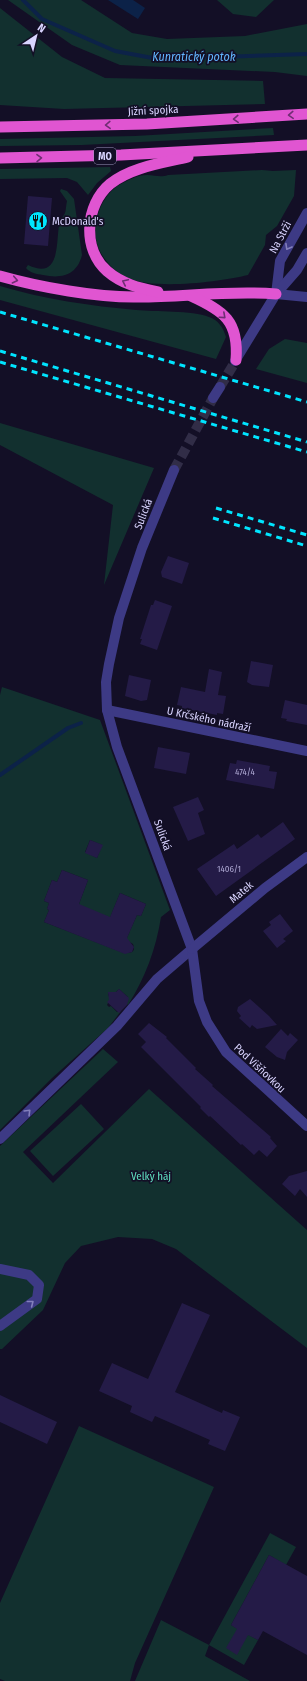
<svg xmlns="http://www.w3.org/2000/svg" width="307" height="1681" font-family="'Fira Sans Condensed',sans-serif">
<rect width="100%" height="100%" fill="#130f26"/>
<g fill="#12302f" fill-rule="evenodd">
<polygon points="8,0 81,0 132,33 167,39 245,36 307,24 307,76 275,72 120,65 72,45"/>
<polygon points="217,0 274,0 256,17 233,14"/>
<polygon points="0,8 62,57 105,78 263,81 265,104 64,109 0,105"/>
<polygon points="273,128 274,135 82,145 0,146 0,139 135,136"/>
<polygon points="110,167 111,171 97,183 88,195 77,182 67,178 0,179 0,169"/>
<path d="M262,170L273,171L296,170L294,196L277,226L266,235L265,245L248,275C219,282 155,290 128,278C117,273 107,264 101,253C96,244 94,234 96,224C98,208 107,191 121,184C128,180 138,175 147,175C155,175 160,178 168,175Z"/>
<path d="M61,189L67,191L74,199L82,255C77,275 62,279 43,275C37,274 30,273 26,268L28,265C63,282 55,237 60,221C61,218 64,216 65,213C66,210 66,205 67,201L60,191Z"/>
<path d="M0,286C43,299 91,306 136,310C155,312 192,310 209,317C218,320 223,327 226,337L216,359L0,300Z"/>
<polygon points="285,339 307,343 307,383 256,369 269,349"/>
<polygon points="0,423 154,468 104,585 113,505 0,445"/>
<path d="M2,687L100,720L170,910L161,917C156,949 145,978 128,1005L126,1003L128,997L119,989L115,993L110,992L108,994L110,999L107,1005L109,1007L111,1006L117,1012L121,1011L108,1028L52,1078L0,1130V695ZM90,840L102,845L97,858L85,852ZM62,870L88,880L76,912L107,925L120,893L146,904L141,916L137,915L126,940L133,944C137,955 127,953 121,952L44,922L49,910L47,909L49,903L44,901L52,880L57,882Z"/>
<polygon points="103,1049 118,1062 23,1152 53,1183 149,1089 307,1230 307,1348 176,1249 152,1239 118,1237 81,1246 65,1263 43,1310 2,1349 0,1349 0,1146"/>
<polygon points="81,1104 104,1129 53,1176 30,1151"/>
<polygon points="79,1426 214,1487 135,1663 130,1681 5,1681 0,1679 0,1603"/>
<polygon points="270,1533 296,1547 286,1565 269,1555 231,1625 258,1640 244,1665 209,1645 205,1656 250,1681 135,1681 161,1620 209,1645"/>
</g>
<polygon fill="#0c2248" points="108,0 133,0 145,8 138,19"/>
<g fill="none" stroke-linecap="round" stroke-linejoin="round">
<g stroke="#0c2248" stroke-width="4">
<polyline points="23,0 42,19 115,51 158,59 307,54"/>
<polyline points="0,775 68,728 81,723"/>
</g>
</g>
<g fill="#241b47">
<polygon points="28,196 52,198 48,246 24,244"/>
<polygon points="168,556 189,563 182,584 162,577 161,572"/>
<polygon points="155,600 172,606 157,650 140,644 142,639 140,639 151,605 153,605"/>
<polygon points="251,661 273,665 269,687 252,685 247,682"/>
<polygon points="209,669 222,672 218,695 226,696 223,714 217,713 217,715 182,708 182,706 177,705 181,687 205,692"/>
<polygon points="129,675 151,680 147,700 141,701 125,696"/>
<polygon points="285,700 307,705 307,725 286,721 287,719 281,718"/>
<polygon points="158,747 190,753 186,774 154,768"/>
<polygon points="237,760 270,766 269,771 277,772 274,789 226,780 230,763 236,764"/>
<polygon points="198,797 204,810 198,813 205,834 188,841 173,807"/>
<polygon points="283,822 295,839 216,896 197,869 234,844 237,849 258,834 261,838"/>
<polygon points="90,840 103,845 97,858 85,853"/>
<polygon points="62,870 88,880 79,904 110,917 120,893 146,904 141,916 137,915 127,938 134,947 132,952 125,954 44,922 49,910 47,909 49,903 44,901 52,880 57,882"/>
<polygon points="280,914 293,931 283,939 286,941 277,948 263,931 271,925 269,922"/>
<polygon points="119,989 129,998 127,1005 119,1013 107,1002 109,1000 108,992 116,992"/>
<polygon points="250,999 269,1016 277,1025 257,1029 252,1025 250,1028 239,1018 241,1016 237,1011 238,1007"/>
<polygon points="149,1023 167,1037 166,1038 196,1068 195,1069 213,1085 212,1086 271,1137 270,1138 277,1146 267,1157 259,1150 254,1155 242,1144 241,1145 210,1116 209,1117 200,1108 201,1107 141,1047 146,1042 138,1034"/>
<polygon points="281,1029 288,1036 290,1033 298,1040 287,1052 285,1060 277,1057 265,1047"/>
<polygon points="307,1171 307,1197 300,1189 295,1196 282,1184 289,1176"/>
<polygon points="182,1303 210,1315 175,1392 222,1413 223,1410 240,1417 225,1451 208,1444 210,1440 155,1416 152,1422 130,1412 132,1406 99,1391 112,1363 148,1379"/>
<polygon points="0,1395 57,1422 47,1444 0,1422"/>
<polygon points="269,1555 307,1576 307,1655 263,1631 258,1640 248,1635 237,1655 226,1648 237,1629 231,1625"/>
</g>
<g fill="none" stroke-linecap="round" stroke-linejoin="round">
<g stroke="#312d47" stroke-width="10" stroke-dasharray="10 5" stroke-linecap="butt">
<polyline points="220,387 235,362"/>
<polyline points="174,470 213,398"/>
</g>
<g stroke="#3d3a85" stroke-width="10">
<polyline points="276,294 307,297"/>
<polyline points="107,710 307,751"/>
<polyline points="0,1139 117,1026 157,979 192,949"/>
<polyline points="0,1269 29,1275 39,1285 37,1299 0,1326"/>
</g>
<g stroke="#3d3a85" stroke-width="10">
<polyline points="276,294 280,261 307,213"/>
<polyline points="235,361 276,294 297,270 307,253"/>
<polyline points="213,398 220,387"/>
<polyline points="174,470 142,548 119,618 109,664 106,682 107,710 117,747 192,949 199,1001 207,1022 226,1052 307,1126"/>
<polyline points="192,949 265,888 307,857"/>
</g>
<g stroke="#e055d1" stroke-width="11">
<polyline points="0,127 147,124 307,114"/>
<polyline points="0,158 121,155 307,145"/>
<path d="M0,276C39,287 98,298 139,297C184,297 230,290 276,294"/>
<path d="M158,292C139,288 122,284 107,271C82,249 85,205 110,184C131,167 163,163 188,157"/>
<path d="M191,296C224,311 239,321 236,360"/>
</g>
<g stroke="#00e5ff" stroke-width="3" stroke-dasharray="6 5" stroke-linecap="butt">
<polyline points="0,312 307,402"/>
<polyline points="0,351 307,442"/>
<polyline points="0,362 307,452"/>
<polyline points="216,508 307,535"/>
<polyline points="213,518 307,546"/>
</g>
</g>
<defs><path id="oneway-chevron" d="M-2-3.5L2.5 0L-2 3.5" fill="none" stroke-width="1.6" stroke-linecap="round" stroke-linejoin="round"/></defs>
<g stroke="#6f2e73">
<use href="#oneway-chevron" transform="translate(291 115) rotate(177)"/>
<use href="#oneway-chevron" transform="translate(236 119) rotate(177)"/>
<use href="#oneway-chevron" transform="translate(108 125) rotate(178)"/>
<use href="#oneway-chevron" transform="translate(39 158) rotate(-1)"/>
<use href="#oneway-chevron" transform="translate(15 280) rotate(12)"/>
<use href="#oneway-chevron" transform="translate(125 282) rotate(-155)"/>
<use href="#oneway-chevron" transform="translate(223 316) rotate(42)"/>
</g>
<g stroke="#837fbc">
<use href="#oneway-chevron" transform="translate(288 247) rotate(119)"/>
<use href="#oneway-chevron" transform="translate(28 1112) rotate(-45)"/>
<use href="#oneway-chevron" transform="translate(31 1303) rotate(-38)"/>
</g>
<defs>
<symbol id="restaurant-disc" viewBox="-11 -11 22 22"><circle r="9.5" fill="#00e5ff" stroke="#130f26"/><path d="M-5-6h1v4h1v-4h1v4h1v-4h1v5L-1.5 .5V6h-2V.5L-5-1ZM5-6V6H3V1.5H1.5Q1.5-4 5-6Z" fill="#111"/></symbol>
</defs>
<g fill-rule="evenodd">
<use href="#restaurant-disc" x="27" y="210" width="22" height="22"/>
</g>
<g text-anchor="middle" stroke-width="3.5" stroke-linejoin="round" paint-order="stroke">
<g font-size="9" fill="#aca6d1">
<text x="245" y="775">474/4</text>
<text x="229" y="872">1406/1</text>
</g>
<rect fill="#130f26" stroke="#9e99be" stroke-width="1" x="94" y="148" width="22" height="16" rx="3"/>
<g font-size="10" font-weight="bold" fill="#d9d4ff">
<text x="105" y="160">MO</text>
</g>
<g font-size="11" fill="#d9d4ff" stroke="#130f26">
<text transform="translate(153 110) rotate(-3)" y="4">Jižní spojka</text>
<text transform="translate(280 237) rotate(-62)" y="4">Na Strži</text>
<text transform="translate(143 514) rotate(-69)" y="4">Sulická</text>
<text transform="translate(209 719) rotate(12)" y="4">U Krčského nádraží</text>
<text transform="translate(163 835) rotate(70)" y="4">Sulická</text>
<text transform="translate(241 892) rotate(-40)" y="4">Matek</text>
<text transform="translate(260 1068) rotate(43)" y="4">Pod Višňovkou</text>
</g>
<g font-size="11" fill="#d9d4ff" stroke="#130f26" text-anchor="start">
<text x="52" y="225">McDonald's</text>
</g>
<g font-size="11" fill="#5fe0c0" stroke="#130f26">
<text x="151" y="1180">Velký háj</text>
</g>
<g font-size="12" font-style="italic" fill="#62b6ff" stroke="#130f26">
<text x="194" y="61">Kunratický potok</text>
</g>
</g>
<g transform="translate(36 36) rotate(35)" stroke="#130f26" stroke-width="3" paint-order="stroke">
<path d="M0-3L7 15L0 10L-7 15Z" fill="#d9d4ff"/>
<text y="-6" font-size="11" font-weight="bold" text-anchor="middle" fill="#d9d4ff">N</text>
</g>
</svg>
